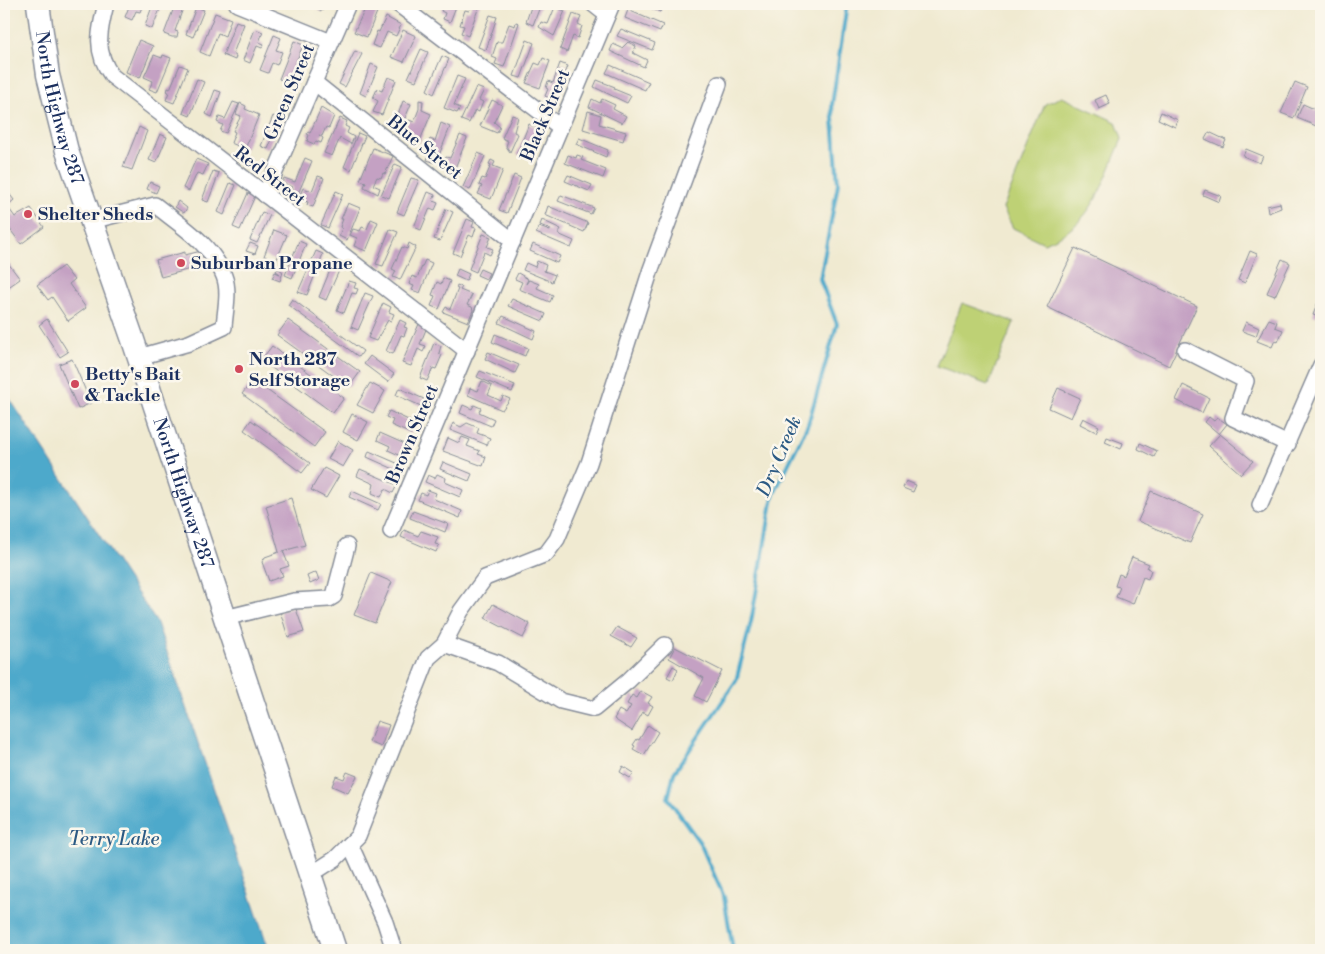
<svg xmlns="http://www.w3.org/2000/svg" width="1325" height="954" font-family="'Libre Bodoni',serif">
<rect width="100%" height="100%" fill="#fbf7ec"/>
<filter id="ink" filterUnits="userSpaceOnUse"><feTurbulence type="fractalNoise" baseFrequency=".02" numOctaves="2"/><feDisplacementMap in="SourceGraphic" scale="10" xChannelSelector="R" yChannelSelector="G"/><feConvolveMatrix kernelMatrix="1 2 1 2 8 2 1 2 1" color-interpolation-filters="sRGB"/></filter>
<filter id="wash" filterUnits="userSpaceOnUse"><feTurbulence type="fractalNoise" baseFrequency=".0096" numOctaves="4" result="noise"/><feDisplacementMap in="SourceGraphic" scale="20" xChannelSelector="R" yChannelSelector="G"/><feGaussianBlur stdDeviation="1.12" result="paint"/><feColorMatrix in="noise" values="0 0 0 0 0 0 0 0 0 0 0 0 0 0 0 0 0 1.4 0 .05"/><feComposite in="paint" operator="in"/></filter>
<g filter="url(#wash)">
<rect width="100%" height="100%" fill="#f0ead1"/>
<g fill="#bed174" stroke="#6c8069">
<path d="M1062,97L1116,122L1122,139C1103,182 1093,227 1044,243L1013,228L1003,208L1045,104Z"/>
<polygon points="962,303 1014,322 988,385 937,366"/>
</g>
<polygon fill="#4da9cb" stroke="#346c94" points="4,390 157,623 269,950 4,950"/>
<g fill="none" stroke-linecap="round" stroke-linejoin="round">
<polyline stroke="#4da9cb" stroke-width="4" points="733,950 724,897 700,843 668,798 674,773 736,681 751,622 773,496 808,424 837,324 820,279 838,184 832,105 847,4"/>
</g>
<g id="blocks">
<g fill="#c4a1c3">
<polygon points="130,4 143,4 140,12 136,11 132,20 125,17"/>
<polygon points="153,4 162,4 152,29 145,26"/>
<polygon points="308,4 324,4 327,7 320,12 315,5 311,8"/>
<polygon points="449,4 457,4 450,22 443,19 445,13 441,11 443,6 447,7"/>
<polygon points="472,4 480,4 468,36 461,33 464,26 460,25 465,10 469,11"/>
<polygon points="532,4 541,4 533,25 526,22"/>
<polygon points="641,4 664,4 660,12"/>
<polygon points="175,5 183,8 175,31 178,32 177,37 172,37 164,34"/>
<polygon points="196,7 204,10 193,37 186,34"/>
<polygon points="366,7 377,12 367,37 354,32"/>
<polygon points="555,7 565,11 554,36 539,27 541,22 548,24"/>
<polygon points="628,10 663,25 660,32 625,18"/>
<polygon points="215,13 231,19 225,36 218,33 209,56 200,52"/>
<polygon points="573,14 581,17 578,24 582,26 578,38 573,36 567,52 560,49"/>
<polygon points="490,15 497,17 486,50 478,47"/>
<polygon points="386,17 401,25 396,36 387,32 380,48 372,45 377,31 379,32"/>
<polygon points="236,21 244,24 233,54 236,56 235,60 223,55"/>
<polygon points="516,22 519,23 504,67 495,64 497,59 492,57 497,42 502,42 509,24 515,26"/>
<polygon points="255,29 263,32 259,42 264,44 262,48 257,46 250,63 243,60"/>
<polygon points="621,29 655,43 652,50 617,36"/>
<polygon points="403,30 416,36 404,62 391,57"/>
<polygon points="274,35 281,38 276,50 282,52 277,65 272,63 268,73 260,70"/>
<polygon points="139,40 153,46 140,78 126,72"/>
<polygon points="527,40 534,43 521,78 514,76"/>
<polygon points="294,41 303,45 288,82 279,79"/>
<polygon points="628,42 636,46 633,53 647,60 644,67 610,51 613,44 622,48"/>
<polygon points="421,49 428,52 416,81 408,78"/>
<polygon points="355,51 362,54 345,87 339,84"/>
<polygon points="154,55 162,58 163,55 171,58 157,92 149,89 153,81 144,77"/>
<polygon points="442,56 449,59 434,94 427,90"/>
<polygon points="543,58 550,61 540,88 526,83 535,63 540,65"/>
<polygon points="560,63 568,66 555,101 545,96 548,89 546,88 548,81 553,83"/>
<polygon points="371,64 378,67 366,96 360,93"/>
<polygon points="180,65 188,68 174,103 166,100 169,92 167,92 168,88 170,89"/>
<polygon points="610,65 649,82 645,90 606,73"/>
<polygon points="457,76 465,79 454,105 460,108 457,113 444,108"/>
<polygon points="388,77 396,80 382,115 373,112 378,101 373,98 377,89 382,91"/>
<polygon points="197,79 204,82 190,116 183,113"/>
<polygon points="597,80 615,87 614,89 631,96 627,103 594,87"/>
<polygon points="1295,82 1307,87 1294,118 1281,113"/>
<polygon points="476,87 484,90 479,100 483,102 479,112 475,110 469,123 461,120"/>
<polygon points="215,90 221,92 212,117 206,114"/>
<polygon points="1106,95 1110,104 1099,109 1095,100"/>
<polygon points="592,99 600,103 602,99 615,105 613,109 626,116 622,123 589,107"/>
<polygon points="419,100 423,101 422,110 431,114 419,143 407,138 410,131 405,129 409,120 414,122 419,109"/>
<polygon points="492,100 502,105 494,122 500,127 497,133 480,126"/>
<polygon points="403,101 411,104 401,128 394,126"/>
<polygon points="233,102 239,104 226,133 220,131 223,125 217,122 219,117 225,119"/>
<polygon points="240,103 246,106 245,109 259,115 245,149 231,143 235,132 233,131 241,116 236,114"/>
<polygon points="1303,104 1321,112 1321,128 1297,118"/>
<polygon points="321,108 334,116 329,128 326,127 322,136 319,135 323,138 321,143 316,141 314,144 307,141 309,135 307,134 308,132 310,133"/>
<polygon points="588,111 601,115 599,124 626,132 623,141 583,129"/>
<polygon points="1161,112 1178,120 1175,127 1158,119"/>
<polygon points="512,115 518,117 514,132 518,134 510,152 506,146 508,141 502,138"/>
<polygon points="273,116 280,119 268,149 261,146"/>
<polygon points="340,118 347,121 345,126 349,128 347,133 354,137 351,144 340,138 332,156 324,153"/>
<polygon points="441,123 450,127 436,163 427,160 432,146 428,144 430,139 435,141"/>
<polygon points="529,124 542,130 530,159 517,154"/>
<polygon points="139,127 147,131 132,170 123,167"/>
<polygon points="1209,132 1226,140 1223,147 1205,139"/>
<polygon points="358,133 365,136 351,170 344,167"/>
<polygon points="160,134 167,137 156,163 149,160"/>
<polygon points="460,135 467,138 453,173 446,170 448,164 444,163 446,157 450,158"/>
<polygon points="579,138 608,150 606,157 576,144"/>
<polygon points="373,148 393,156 385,174 383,173 381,178 377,177 373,185 380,188 378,194 364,187 366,182 360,180"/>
<polygon points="1246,149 1263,156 1260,163 1243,156"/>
<polygon points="478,153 485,156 470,190 463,187"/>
<polygon points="568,155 576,158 577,155 583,157 581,160 606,170 603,178 565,163"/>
<polygon points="305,158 312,161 297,196 290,193 292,187 282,183 284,178 295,182"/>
<polygon points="196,159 208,164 203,175 197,173 189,191 183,188"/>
<polygon points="491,160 495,162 493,166 503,170 491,199 478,194 482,186 479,185 482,178 485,179 491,165 489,164"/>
<polygon points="395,164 402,167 389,198 381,195"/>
<polygon points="213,171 219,173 208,202 202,200"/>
<polygon points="514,175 521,178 507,213 499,210"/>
<polygon points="568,175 592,185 589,191 565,181"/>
<polygon points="318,176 324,178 313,207 307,205 308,202 298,199 303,188 312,191"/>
<polygon points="411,178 419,180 404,215 397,212"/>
<polygon points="150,182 159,186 156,193 147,189"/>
<polygon points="230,183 236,185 224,215 218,212"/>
<polygon points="4,187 14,200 7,206 15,217 31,208 44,227 21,244 6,224 8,222 4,217"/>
<polygon points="1205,190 1221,196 1219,202 1203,195"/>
<polygon points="336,191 343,194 328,228 321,225"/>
<polygon points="428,192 435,195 433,201 438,203 435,210 430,208 421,230 414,227"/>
<polygon points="248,193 255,196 240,230 233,227"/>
<polygon points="561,195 594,208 591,214 558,201"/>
<polygon points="178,201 187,208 184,213 175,207"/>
<polygon points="348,203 360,208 347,240 339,236 342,228 340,227 343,219 341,219"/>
<polygon points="1280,203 1281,208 1268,213 1267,206"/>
<polygon points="548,206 588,223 584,232 545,215"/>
<polygon points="446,209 453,212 440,241 434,239"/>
<polygon points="262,212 270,215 257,243 250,240"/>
<polygon points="371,219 378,222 366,251 354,246 357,238 350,235 353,229 360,231 362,227 367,229"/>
<polygon points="467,219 474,222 472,227 476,228 473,237 469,235 460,256 453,253"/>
<polygon points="542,220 561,229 558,234 574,241 571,248 536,233 539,227 550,231 550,229 540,225"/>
<polygon points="390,229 398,232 383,266 376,264"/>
<polygon points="274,230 287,235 276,261 264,256"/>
<polygon points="483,234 491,237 487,247 493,249 490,255 484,252 476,272 469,269"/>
<polygon points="299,241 306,244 292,278 285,275"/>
<polygon points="250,243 258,246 255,254 246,251"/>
<polygon points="409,243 416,247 400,280 393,277 396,271 392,269 402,247 407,249"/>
<polygon points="533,244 560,256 557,263 530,251"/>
<polygon points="1075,248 1197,306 1169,366 1047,307"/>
<polygon points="201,251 207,259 204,261 205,265 161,277 156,260 185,252 185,255"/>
<polygon points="316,251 323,254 307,295 298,292"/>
<polygon points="1250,251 1257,254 1245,283 1238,280"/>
<polygon points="5,259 20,279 7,288 4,284"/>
<polygon points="1282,259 1290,263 1275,296 1267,293"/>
<polygon points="425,260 432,263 420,293 412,290 414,286 409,284 412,276 417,278"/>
<polygon points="537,261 546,265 544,271 555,275 552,282 523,270 526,263 535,267"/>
<polygon points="333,263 341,266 326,300 319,297"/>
<polygon points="63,266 74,280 69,284 86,308 68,321 52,297 48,300 37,285"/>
<polygon points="278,268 283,272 280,281 272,278 275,272 280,274 276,271"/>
<polygon points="458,269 469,274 466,281 455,276"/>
<polygon points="480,269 489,273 486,279 477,275"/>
<polygon points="518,273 528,279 526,284 529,280 539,284 537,288 553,295 550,302 519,289 522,282 515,279"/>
<polygon points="443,278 450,281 439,309 431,306 435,296 432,295 437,282 441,284"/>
<polygon points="349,281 356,283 354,288 358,289 356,294 352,293 344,313 337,310"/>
<polygon points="457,285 462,287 460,290 472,295 467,305 472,307 473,310 468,322 443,312 446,307 450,309 458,289 456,288"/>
<polygon points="365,293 373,296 358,330 351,327"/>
<polygon points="1321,294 1321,318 1313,315"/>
<polygon points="292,299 363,351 359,357 288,305"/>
<polygon points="512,299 546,314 543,321 508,306"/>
<polygon points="383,303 391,307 389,312 394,314 391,321 388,320 376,341 368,338"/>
<polygon points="503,316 536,331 533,339 499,323"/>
<polygon points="47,319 68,352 60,357 39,325"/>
<polygon points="1269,319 1277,322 1275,327 1283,330 1278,342 1275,340 1272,347 1257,341"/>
<polygon points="288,320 360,372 349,387 277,335"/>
<polygon points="400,320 406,323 404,327 407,328 404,336 401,335 393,354 386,351"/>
<polygon points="1246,322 1259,328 1256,336 1242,331"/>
<polygon points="419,324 427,327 420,344 426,346 423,352 418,349 411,366 402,363"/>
<polygon points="495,334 528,348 525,356 492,342"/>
<polygon points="434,343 441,346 439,353 442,355 436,369 433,368 427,381 420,378"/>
<polygon points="272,346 344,398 333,413 261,360"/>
<polygon points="488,352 519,365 515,373 485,359"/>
<polygon points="370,356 394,374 388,382 364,364"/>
<polygon points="72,359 91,403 78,409 59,364"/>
<polygon points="480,371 515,385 512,392 477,377"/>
<polygon points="253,380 325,432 314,447 242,394"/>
<polygon points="482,381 492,386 488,395 501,401 503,396 510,399 502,410 468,395 470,388 478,391"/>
<polygon points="370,383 385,391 373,413 357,405"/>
<polygon points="1183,385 1209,398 1202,413 1176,400"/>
<polygon points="399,388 424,399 421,406 396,395"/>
<polygon points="1058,388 1080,398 1071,418 1049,408"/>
<polygon points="463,405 472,409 474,405 481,408 479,412 494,419 491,426 460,413"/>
<polygon points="389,411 417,424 415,430 413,429 411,434 391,425 393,420 386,417"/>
<polygon points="352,414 368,422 358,440 343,432"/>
<polygon points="1209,417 1214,421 1217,417 1227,424 1219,434 1205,422"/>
<polygon points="1083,418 1099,426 1096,432 1080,424"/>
<polygon points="251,420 310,463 302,473 244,430"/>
<polygon points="453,423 461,427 467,423 479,428 477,433 490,438 487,445 450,430"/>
<polygon points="380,433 407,445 404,452 401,451 399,455 388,450 390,446 377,440"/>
<polygon points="1220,434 1253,461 1241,474 1209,446"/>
<polygon points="462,437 470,440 467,446 480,451 478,454 486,457 483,466 443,451 448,438 459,443"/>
<polygon points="1107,437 1123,443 1121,449 1105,442"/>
<polygon points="338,441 353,450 343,467 328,459"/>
<polygon points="1140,443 1157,451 1154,457 1138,449"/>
<polygon points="369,451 399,464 396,470 367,457"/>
<polygon points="443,462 472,474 469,481 440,469"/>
<polygon points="324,468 339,476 326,498 311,490"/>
<polygon points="360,469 397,485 393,493 385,489 381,497 372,493 374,484 357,476"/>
<polygon points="437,474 446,478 445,482 463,490 460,497 425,482 428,475 435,478"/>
<polygon points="906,481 916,485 913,492 903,488"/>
<polygon points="428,490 436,493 434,499 462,511 460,518 418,500 421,493 426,495"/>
<polygon points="352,491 381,504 378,510 349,497"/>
<polygon points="1151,491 1203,514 1190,543 1138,521"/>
<polygon points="291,498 305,545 283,551 289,566 280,569 283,576 269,581 262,562 265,557 279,552 266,506"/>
<polygon points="413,511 448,524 445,532 410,518"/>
<polygon points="404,530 418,536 421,531 438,537 435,544 439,545 436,552 401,537"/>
<polygon points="1132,557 1149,564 1147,568 1151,570 1148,579 1143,577 1133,604 1116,597 1120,587 1115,586 1119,574 1124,576"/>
<polygon points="316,572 319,580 310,584 307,576"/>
<polygon points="371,573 392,582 375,623 354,615"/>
<polygon points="493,604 530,624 523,638 485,618"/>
<polygon points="295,606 304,632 288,637 280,611"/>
<polygon points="617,627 637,638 631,647 611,636"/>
<polygon points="675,647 722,671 706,702 695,696 704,678 669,658"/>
<polygon points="673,666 678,669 673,680 667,677"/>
<polygon points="641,691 652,697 648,703 653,706 648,715 643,712 632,731 614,719 619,710 626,714 631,706 627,704 632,695 637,698"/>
<polygon points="377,721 389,725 381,747 369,742"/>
<polygon points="648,725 658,732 644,755 633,749 635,746 633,745 637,739 639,740"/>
<polygon points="623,766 634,773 630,778 620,772"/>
<polygon points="347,772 357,776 348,793 332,786 336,776 344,779"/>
</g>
</g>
</g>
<g filter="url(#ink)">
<use href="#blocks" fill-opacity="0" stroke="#868c98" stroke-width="1"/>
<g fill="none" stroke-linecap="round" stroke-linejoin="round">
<defs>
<g id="minor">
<path d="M106,4C99,31 94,52 112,76L467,351"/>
<polyline points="237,4 331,42"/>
<polyline points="398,4 560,127"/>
<polyline points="593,4 607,15"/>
<polyline points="314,82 513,241"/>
<polyline points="265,195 348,4"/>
<path d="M91,221L155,205C180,225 212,244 224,276C230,291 225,311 224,327L189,343L139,357"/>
<polyline points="1185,350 1246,381 1233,418 1288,444"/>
<polyline points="1260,505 1321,365"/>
<polyline points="391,531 612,4"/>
<polyline points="225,618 294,601 329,599 334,596 347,546"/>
<polyline points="444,644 461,611 485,578 546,554 557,539 589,463 651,269 719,84"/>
<polyline points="350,844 385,922 394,950"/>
<polyline points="310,875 335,859 358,836 428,658 444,644 498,663 561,701 594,709 628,681 665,645"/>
</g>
<g id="highway">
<path id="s1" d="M38,4L48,75L67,151L132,337L335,950"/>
</g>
</defs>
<use href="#minor" stroke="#868c98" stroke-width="18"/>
<use href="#highway" stroke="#868c98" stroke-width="25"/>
<use href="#minor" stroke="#fff" stroke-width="15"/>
<use href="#highway" stroke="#fff" stroke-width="22"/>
</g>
</g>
<g fill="#d1495b" stroke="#fbf7ec" stroke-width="2">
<circle cx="28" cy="214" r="5"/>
<circle cx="181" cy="263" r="5"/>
<circle cx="239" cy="369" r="5"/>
<circle cx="75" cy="384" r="5"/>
</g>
<g text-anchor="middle" stroke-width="5" stroke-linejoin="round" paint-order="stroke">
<g font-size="18" fill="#1b2f5e" stroke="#fbf7ec">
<text transform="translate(289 92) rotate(-67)" y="6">Green Street</text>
<text dy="6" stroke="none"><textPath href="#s1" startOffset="106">North Highway 287</textPath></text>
<text transform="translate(545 115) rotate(-67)" y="6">Black Street</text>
<text transform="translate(425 147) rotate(39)" y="6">Blue Street</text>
<text transform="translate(270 176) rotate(38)" y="6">Red Street</text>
<text transform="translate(412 434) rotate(-67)" y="6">Brown Street</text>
<text dy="6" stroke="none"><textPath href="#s1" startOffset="511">North Highway 287</textPath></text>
</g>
<g font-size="18" font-weight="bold" fill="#1b2f5e" stroke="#fbf7ec" text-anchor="start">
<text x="38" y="220">Shelter Sheds</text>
<text x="191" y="269">Suburban Propane</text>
<text x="249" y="365">North 287<tspan x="249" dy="21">Self Storage</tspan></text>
<text x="85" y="380">Betty's Bait<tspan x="85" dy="21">&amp; Tackle</tspan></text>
</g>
<g font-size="19" font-style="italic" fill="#2c5a84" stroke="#fbf7ec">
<text transform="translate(778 456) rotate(-67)" y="7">Dry Creek</text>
<text x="114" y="845">Terry Lake</text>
</g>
</g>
<rect width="1325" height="954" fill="none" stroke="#fbf7ec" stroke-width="20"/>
</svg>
